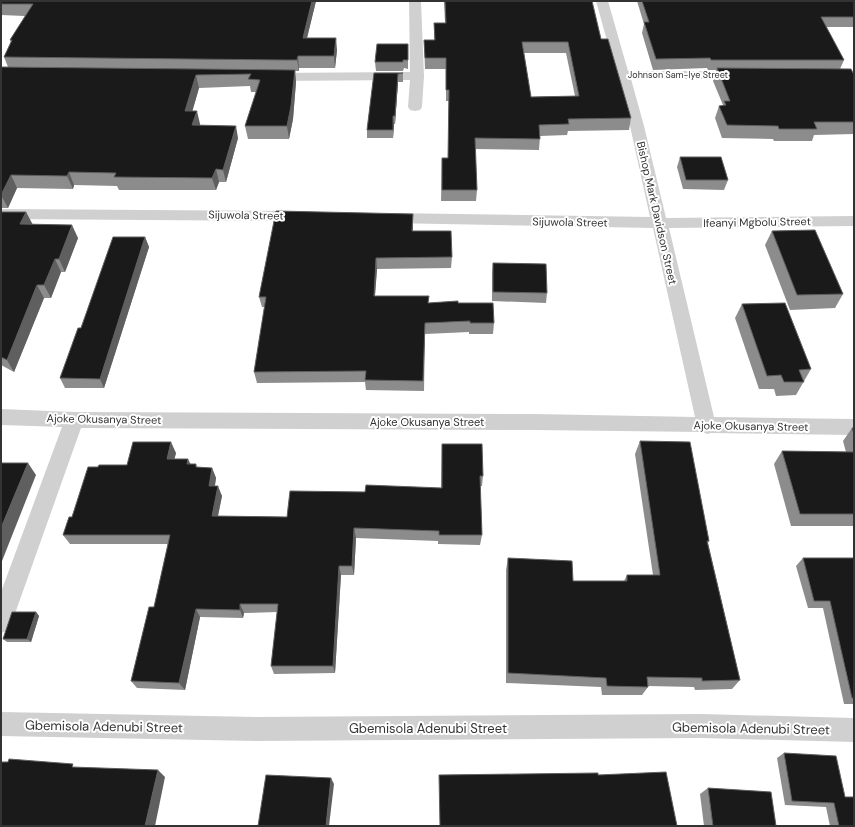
<svg xmlns="http://www.w3.org/2000/svg" width="855" height="827" font-family="'DM Sans',sans-serif">
<rect width="100%" height="100%" fill="#fff"/>
<g fill="none" stroke-linecap="round" stroke-linejoin="round">
<g fill="#d0d0d0" fill-rule="evenodd">
<polygon points="409,1 421,1 424,76 422,107 420,110 415,111 410,110 408,107 410,80 270,81 265,80 263,77 265,74 270,73 410,72"/>
<polygon points="596,1 608,1 628,71 740,71 745,72 747,75 745,78 740,79 631,79 644,126 666,218 854,216 854,226 669,228 714,417 854,419 854,435 711,433 707,434 703,432 534,430 81,428 12,622 9,630 1,633 1,592 62,427 1,425 1,409 74,412 534,414 695,417 653,228 388,223 382,222 380,218 382,214 388,213 650,217 630,126 617,78 614,75 616,73"/>
<polygon points="1,209 302,211 308,212 310,216 308,220 302,221 1,219"/>
<polygon points="1,712 256,717 702,714 854,718 854,742 702,738 256,741 1,736"/>
</g>
</g>
<g fill="#8c8c8c" fill-rule="evenodd">
<polygon points="1,1 316,1 307,38 337,50 335,68 299,68 299,71 295,71 296,82 293,119 289,139 248,139 245,126 256,92 251,92 250,86 199,88 192,111 200,124 200,125 238,138 226,182 219,182 216,190 119,190 117,186 74,185 73,189 17,188 8,208 1,208 1,67 8,67 4,57 11,42 10,40 25,16 1,15"/>
<path d="M444,1L601,39L631,118L629,130L568,131L567,135L540,136L539,150L475,149L477,190L476,201H441L442,158H448L449,101H446V69H425L424,40H434V23H445ZM524,53H566L575,96L531,97Z"/>
<polygon points="637,1 854,1 854,27 826,27 844,60 840,69 854,73 854,134 814,135 812,141 774,141 773,139 722,138 715,118 719,106 723,106 723,105 713,81 716,70 708,70 707,68 653,70 642,33 644,24"/>
<polygon points="408,44 408,69 404,68 403,71 376,71 375,62"/>
<polygon points="374,73 403,73 403,82 398,82 395,124 394,124 393,138 367,138 367,130"/>
<polygon points="680,157 728,180 724,190 683,189 677,167"/>
<polygon points="1,212 26,212 32,224 78,238 65,272 61,272 51,298 44,298 14,372 1,365"/>
<polygon points="413,225 413,231 452,257 451,268 377,269 375,296 428,303 458,303 494,323 493,334 469,334 469,332 425,334 424,391 366,390 365,382 257,383 254,372 265,307 262,307 259,297"/>
<polygon points="772,231 843,294 835,308 790,310 765,245"/>
<polygon points="145,237 149,247 104,388 65,388 60,378 81,328"/>
<polygon points="493,263 547,293 546,303 492,301 492,273"/>
<polygon points="742,304 811,369 796,395 776,396 774,389 759,389 735,318"/>
<polygon points="852,428 854,428 854,526 791,526 774,464 782,451 846,452 843,441"/>
<polygon points="640,441 709,541 708,543 740,680 732,689 695,690 694,687 648,686 648,687 642,695 602,695 601,687 506,683 506,570 508,558 573,581 624,581 627,575 653,575 635,454"/>
<polygon points="442,444 483,476 482,486 480,486 482,535 480,545 438,544 438,541 356,538 354,575 341,575 335,673 274,674 271,666 277,612 244,613 243,618 200,617 185,690 137,688 131,681 154,607 168,544 70,544 63,535 72,517 127,465 176,453 174,459 191,464 198,467 212,468 216,478 215,486 222,496 218,516 287,517 365,492 441,488"/>
<polygon points="803,558 854,558 854,704 844,704 823,608 808,608 796,566"/>
<polygon points="36,612 39,616 31,642 7,642 3,639"/>
<polygon points="784,753 845,797 854,826 830,826 826,807 785,805 777,758"/>
<polygon points="708,788 776,826 704,826 700,794"/>
</g>
<g fill="#5f5f5f">
<polygon points="312,1 316,1 304,50 303,38"/>
<polygon points="336,38 337,50 335,68 334,56"/>
<polygon points="298,56 299,68 299,71 297,60"/>
<polygon points="295,70 296,82 293,119 289,139 287,126"/>
<polygon points="398,74 398,82 395,124 395,116"/>
<polygon points="196,75 199,88 189,123 185,111"/>
<polygon points="197,111 200,124 196,138 192,125"/>
<polygon points="393,116 394,124 393,138"/>
<polygon points="236,126 238,138 226,182 223,170"/>
<polygon points="216,169 219,182 216,190 212,178"/>
<polygon points="69,172 74,185 73,189 67,176"/>
<polygon points="11,175 17,188 8,208 1,195"/>
<polygon points="26,212 33,225 20,224"/>
<polygon points="413,214 413,225 412,242 412,231"/>
<polygon points="72,225 78,238 65,272 59,259"/>
<polygon points="145,237 149,247 104,388 100,379"/>
<polygon points="376,258 377,269 374,307 374,296"/>
<polygon points="55,259 61,272 51,298 44,285"/>
<polygon points="37,285 44,298 14,372 7,360"/>
<polygon points="171,442 176,453 172,469 167,459"/>
<polygon points="188,459 193,469 187,464"/>
<polygon points="28,463 36,475 2,561 1,560 1,528"/>
<polygon points="212,468 216,478 213,496 209,486"/>
<polygon points="218,486 222,496 216,525 212,516"/>
<polygon points="354,528 356,538 354,575 352,566"/>
<polygon points="339,566 341,575 335,673 333,666"/>
<polygon points="240,604 244,613 243,618 240,610"/>
<polygon points="196,609 200,617 185,690 179,683"/>
<polygon points="36,612 39,616 31,642 27,639"/>
<polygon points="158,770 165,777 155,826 145,826"/>
<polygon points="331,778 334,784 329,826 326,826"/>
</g>
<g fill="#1a1a1a" stroke="#5f5f5f" fill-rule="evenodd">
<polygon points="1,1 312,1 303,38 336,38 334,56 298,56 297,60 285,60 4,57 12,40 10,40 33,4 1,4"/>
<path d="M445,1H592L601,39H608L631,118L568,119L569,124L539,125L540,139L475,138L477,190H442V158H448L449,90H446V58H425L424,40H435L434,23H446ZM522,42H568L579,96L531,97Z"/>
<polygon points="642,1 854,1 854,17 821,17 844,60 711,60 710,58 656,59 644,22 649,22"/>
<polygon points="377,44 408,44 408,60 403,60 403,62 375,62"/>
<polygon points="1,67 295,70 291,106 287,126 245,126 260,80 248,79 251,74 196,75 185,111 197,111 192,125 236,126 223,170 216,169 212,178 114,177 116,173 69,172 67,176 11,175 1,195"/>
<polygon points="717,68 851,69 853,73 854,73 854,122 814,122 817,129 779,129 778,126 727,125 719,106 726,105 724,101 730,101"/>
<polygon points="374,73 403,73 398,74 395,116 393,116 393,130 367,130"/>
<polygon points="680,157 721,157 728,180 686,180"/>
<polygon points="276,211 413,214 412,231 451,231 452,257 376,258 374,296 429,296 428,303 458,301 458,303 493,303 494,323 470,323 470,321 425,323 423,381 365,380 366,371 254,372 266,297 259,297"/>
<polygon points="1,212 26,212 20,224 72,225 59,259 55,259 44,285 37,285 7,360 1,357"/>
<polygon points="815,230 843,294 797,295 772,231"/>
<polygon points="113,237 145,237 100,379 60,378 78,328 81,328"/>
<polygon points="493,263 546,264 547,293 493,292"/>
<polygon points="785,303 811,369 799,370 804,382 784,382 781,375 767,376 742,304"/>
<polygon points="852,428 854,428 854,434"/>
<polygon points="640,441 690,442 709,541 707,541 740,680 702,681 702,678 647,677 648,687 607,686 606,678 508,673 508,558 572,561 573,581 627,581 627,575 660,575"/>
<polygon points="133,442 171,442 167,459 188,459 187,464 196,464 196,467 212,468 209,486 218,486 212,516 287,517 290,491 365,492 366,485 442,488 442,444 482,444 483,476 480,476 482,535 439,535 439,531 354,528 352,566 339,566 333,666 271,666 278,604 240,604 240,610 196,609 179,683 131,681 149,607 154,607 170,535 63,535 69,517 72,517 88,467 98,467 99,465 127,465"/>
<polygon points="782,451 854,452 854,514 800,514"/>
<polygon points="1,463 28,463 1,528"/>
<polygon points="803,558 854,558 854,698 852,698 830,601 814,601"/>
<polygon points="12,612 36,612 27,639 3,639"/>
<polygon points="784,753 836,756 845,797 854,797 854,826 839,826 834,803 792,801"/>
<polygon points="9,759 73,764 72,767 158,770 145,826 1,826 1,762 8,762"/>
<polygon points="666,772 677,826 440,826 439,775 598,773 598,775"/>
<polygon points="266,775 331,778 326,826 258,826"/>
<polygon points="708,788 771,792 776,826 713,826"/>
</g>
<g text-anchor="middle" stroke-width="4" stroke-linejoin="round" paint-order="stroke">
<g font-size="9" fill="#333" stroke="#fff">
<text x="678" y="78">Johnson Sam-Iye Street</text>
</g>
<g font-size="11" fill="#333" stroke="#fff">
<text transform="translate(657 213) rotate(77)" y="4">Bishop Mark Davidson Street</text>
<text transform="translate(246 215) rotate(1)" y="4">Sijuwola Street</text>
<text transform="translate(570 222) rotate(1)" y="4">Sijuwola Street</text>
<text transform="translate(757 222) rotate(-1)" y="4">Ifeanyi Mgbolu Street</text>
<text transform="translate(104 419) rotate(1)" y="4">Ajoke Okusanya Street</text>
<text x="427" y="426">Ajoke Okusanya Street</text>
<text transform="translate(751 426) rotate(1)" y="4">Ajoke Okusanya Street</text>
</g>
<g font-size="13" fill="#333" stroke="#fff">
<text transform="translate(104 726) rotate(1)" y="5">Gbemisola Adenubi Street</text>
<text x="428" y="733">Gbemisola Adenubi Street</text>
<text transform="translate(751 728) rotate(1)" y="5">Gbemisola Adenubi Street</text>
</g>
</g>
<rect width="855" height="827" fill="none" stroke="#333333" stroke-width="4"/>
</svg>
